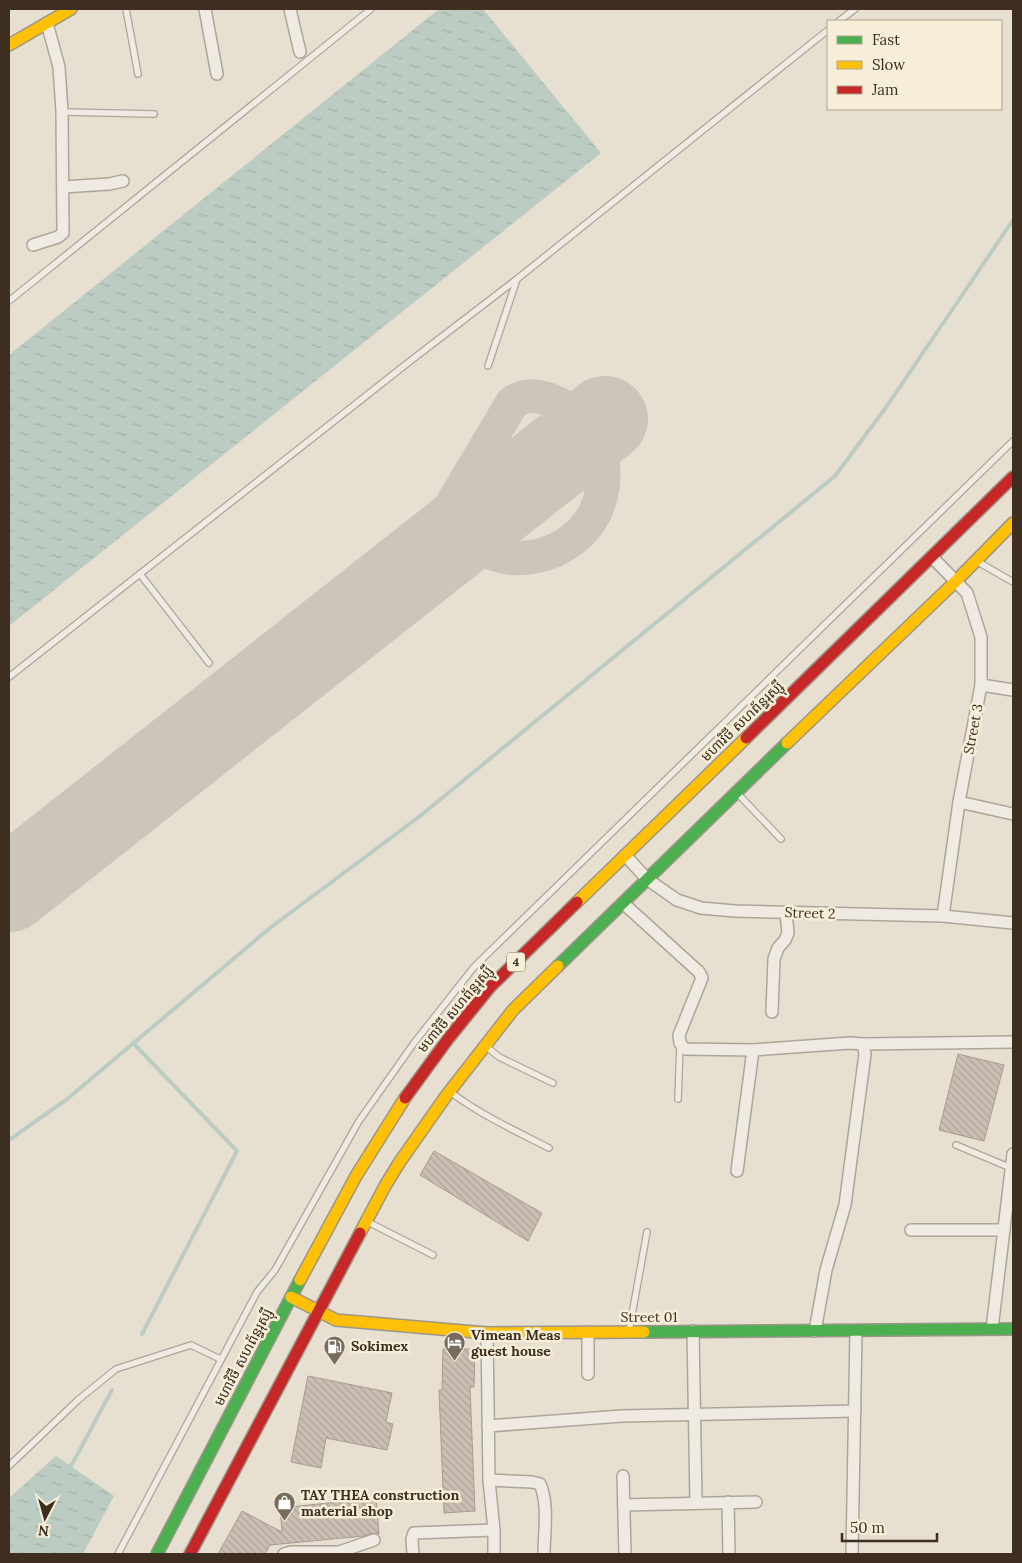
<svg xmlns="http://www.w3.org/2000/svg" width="1022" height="1563" font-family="Lora,'Noto Sans Khmer',serif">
<defs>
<pattern id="water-ripples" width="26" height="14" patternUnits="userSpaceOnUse" patternTransform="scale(1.25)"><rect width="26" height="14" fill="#bcccc2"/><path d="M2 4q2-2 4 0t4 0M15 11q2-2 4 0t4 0" fill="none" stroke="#a2b0a6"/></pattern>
<pattern id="building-back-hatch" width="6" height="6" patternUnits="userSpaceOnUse" patternTransform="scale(1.25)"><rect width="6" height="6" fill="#cbbfb2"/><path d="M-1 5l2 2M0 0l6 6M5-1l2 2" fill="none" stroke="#afa499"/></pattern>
</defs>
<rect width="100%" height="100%" fill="#e7e0d1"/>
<g fill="url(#water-ripples)">
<polygon points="439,9 483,9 601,153 9,626 9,355"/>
<polygon points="56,1456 114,1496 83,1554 9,1554 9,1498"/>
</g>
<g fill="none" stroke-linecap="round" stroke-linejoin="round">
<g stroke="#bcccc2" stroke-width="4">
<polyline points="134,1044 237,1151 142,1334"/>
<polyline points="9,1140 66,1100 270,928 420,816 835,476 887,406 1013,220"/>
<polyline points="71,1466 112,1390"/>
</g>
<path stroke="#cbc5ba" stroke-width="34" d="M406,576L440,524L512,403C539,382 583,415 596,440C610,470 604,509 581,532C561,552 530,563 501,556C491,554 483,548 472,548C458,549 432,561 418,567"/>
<polyline stroke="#cbc5ba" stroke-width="86" points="9,889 605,419"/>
</g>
<g fill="url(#building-back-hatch)" stroke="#a89c90">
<polygon points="958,1054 1004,1065 984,1141 939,1130"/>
<polygon points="434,1151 542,1213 528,1241 420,1175"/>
<polygon points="443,1349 475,1349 474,1387 470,1387 475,1511 444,1513 439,1390 442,1390"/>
<polygon points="308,1376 392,1393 386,1422 393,1424 387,1450 326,1438 321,1468 291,1462"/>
<polygon points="376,1498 379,1534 372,1533 364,1536 270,1545 265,1554 218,1554 242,1511 282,1532 280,1508"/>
</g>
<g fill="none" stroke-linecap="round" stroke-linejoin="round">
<defs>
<g id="lane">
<polyline points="126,9 138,74"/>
<polyline points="839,21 855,9"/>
<polyline points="62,112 154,114"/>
<polyline points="9,301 371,9"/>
<polyline points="488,366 517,279"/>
<polyline points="980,563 1013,582"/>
<polyline points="140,574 209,663"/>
<polyline points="9,677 409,362 517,279 828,30"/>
<polyline points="739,795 781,839"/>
<polyline points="488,1048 499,1057 553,1083"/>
<path d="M453,1094C483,1116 516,1131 549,1148"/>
<polyline points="678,1099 680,1046"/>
<polyline points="956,1145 1011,1168"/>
<polyline points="370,1223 433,1255"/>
<polyline points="629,1331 647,1232"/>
<polyline points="9,1466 78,1400 116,1369 191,1345 220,1359"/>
<polyline points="118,1554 257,1292 275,1270 359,1121 414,1043 474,967 1013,441"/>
</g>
<g id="street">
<polyline points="205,9 217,74"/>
<polyline points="290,9 300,52"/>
<polyline points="63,187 109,184 123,181"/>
<polyline points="33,245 58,237 63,233 62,112 59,67 47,23"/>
<polyline points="932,557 967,593 981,637 981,685 959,802 943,916"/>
<polyline points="981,685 1013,690"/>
<polyline points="959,802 1013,814"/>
<polyline points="625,855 647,879 677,900 701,908 735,911 943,916 1013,923"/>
<polyline points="623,903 699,972 702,978 679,1035 680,1043 685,1049 753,1050 850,1043 863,1044 1013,1042"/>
<polyline points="772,1012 774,959 778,948 785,940 788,933 786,913"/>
<polyline points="737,1171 753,1050"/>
<polyline points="911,1230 1004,1230"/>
<polyline points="992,1329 1013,1154"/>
<polyline points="693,1331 696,1503"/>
<polyline points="815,1331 826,1270 845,1205 865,1054 863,1044"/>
<polyline points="487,1333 489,1480 494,1530 494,1554"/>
<polyline points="588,1374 588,1332"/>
<polyline points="488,1426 622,1416 855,1411"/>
<polyline points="623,1476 625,1554"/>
<path d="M489,1480L532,1482L540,1484C549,1505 544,1532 544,1554"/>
<polyline points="728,1502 729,1554"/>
<polyline points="624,1505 756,1502"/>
<polyline points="284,1554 291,1552 339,1552 374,1540"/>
<polyline points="413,1554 412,1539 414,1533 494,1530"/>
<polyline points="852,1554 856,1331"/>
</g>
<g id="fast">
<polyline points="558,966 787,743"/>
<polyline points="644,1332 1013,1329"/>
<polyline points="157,1554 300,1280"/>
</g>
<g id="slow">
<polyline points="9,45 71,9"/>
<polyline points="787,743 956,581 1013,523"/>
<polyline points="577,902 746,738"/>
<polyline points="360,1233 385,1186 399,1163 446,1096 513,1010 558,966"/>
<polyline points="300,1280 356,1176 405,1098"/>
<polyline points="291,1297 336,1320 487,1333 644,1332"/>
</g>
<g id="jam">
<polyline points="746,738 1013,477"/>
<polyline points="405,1098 448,1039 490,987 577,902"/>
<polyline points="190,1554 360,1233"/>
</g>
</defs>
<use href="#lane" stroke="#ada599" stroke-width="8"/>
<use href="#street" stroke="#ada599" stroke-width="14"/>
<use href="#fast" stroke="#9c958a" stroke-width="14"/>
<use href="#slow" stroke="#9c958a" stroke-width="14"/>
<use href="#jam" stroke="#9c958a" stroke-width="14"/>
<use href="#lane" stroke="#efebe3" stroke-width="5.5"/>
<use href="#street" stroke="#efebe3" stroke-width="11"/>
<use href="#fast" stroke="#4caf50" stroke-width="11"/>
<use href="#slow" stroke="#ffc107" stroke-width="11"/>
<use href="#jam" stroke="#c62828" stroke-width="11"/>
</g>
<defs>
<symbol id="hotel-pin" viewBox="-11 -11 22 30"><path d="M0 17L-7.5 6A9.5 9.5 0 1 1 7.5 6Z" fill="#786c5e" stroke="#f7eed8"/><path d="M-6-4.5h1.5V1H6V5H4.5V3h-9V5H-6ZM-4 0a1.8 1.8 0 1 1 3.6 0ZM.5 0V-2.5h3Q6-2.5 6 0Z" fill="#fff"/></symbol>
<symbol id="fuel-pin" viewBox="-11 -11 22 30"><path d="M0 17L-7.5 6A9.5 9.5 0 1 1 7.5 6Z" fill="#786c5e" stroke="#f7eed8"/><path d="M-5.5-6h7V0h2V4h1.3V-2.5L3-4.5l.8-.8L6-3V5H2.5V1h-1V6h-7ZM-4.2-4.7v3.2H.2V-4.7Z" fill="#fff"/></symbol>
<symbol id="shop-pin" viewBox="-11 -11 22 30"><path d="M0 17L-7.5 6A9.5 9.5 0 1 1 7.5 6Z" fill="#786c5e" stroke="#f7eed8"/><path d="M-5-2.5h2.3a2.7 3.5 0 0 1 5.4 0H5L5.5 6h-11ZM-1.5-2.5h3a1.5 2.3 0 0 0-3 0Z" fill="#fff"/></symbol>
</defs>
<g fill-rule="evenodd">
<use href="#hotel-pin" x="442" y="1330" width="25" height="34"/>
<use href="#fuel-pin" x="322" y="1334" width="25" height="34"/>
<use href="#shop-pin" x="272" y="1490" width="25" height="34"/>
</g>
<g text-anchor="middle" stroke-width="5" stroke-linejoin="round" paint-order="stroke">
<rect fill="#f7eed8" stroke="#756857" stroke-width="1" x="507" y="952.5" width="18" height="19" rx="4"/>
<g font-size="12" font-weight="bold" fill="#3d2e20">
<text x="516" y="966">4</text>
</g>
<g font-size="14" fill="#3d2e20" stroke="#f7eed8">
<text transform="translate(742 721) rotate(-44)" y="5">មហាវិថី សហព័ន្ធរុស្ស៊ី</text>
<text transform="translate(973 729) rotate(-79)" y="5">Street 3</text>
<text transform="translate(810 913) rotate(2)" y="5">Street 2</text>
<text transform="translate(455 1009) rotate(-50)" y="5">មហាវិថី សហព័ន្ធរុស្ស៊ី</text>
<text x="649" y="1322">Street 01</text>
<text transform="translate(243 1357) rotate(-62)" y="5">មហាវិថី សហព័ន្ធរុស្ស៊ី</text>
</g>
<g font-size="14" font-weight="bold" fill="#3d2e20" stroke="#f7eed8" text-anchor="start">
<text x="471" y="1340">Vimean Meas<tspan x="471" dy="16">guest house</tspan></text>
<text x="351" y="1351">Sokimex</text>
<text x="301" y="1500">TAY THEA construction<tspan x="301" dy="16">material shop</tspan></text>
</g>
</g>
<rect width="1022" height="1563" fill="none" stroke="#3d2e20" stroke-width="20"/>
<rect x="827" y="20" width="175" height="90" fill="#f7eed8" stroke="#ada18e"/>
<rect x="837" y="36" width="25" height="8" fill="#4caf50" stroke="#ada18e"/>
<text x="872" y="45" font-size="15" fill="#3d2e20">Fast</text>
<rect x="837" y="61" width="25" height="8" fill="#ffc107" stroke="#ada18e"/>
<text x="872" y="70" font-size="15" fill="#3d2e20">Slow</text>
<rect x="837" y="86" width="25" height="8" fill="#c62828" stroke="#ada18e"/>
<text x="872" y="95" font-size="15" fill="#3d2e20">Jam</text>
<g transform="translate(45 1518) rotate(186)" stroke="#f7eed8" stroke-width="4" paint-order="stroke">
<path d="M0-4L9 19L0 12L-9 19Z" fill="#3d2e20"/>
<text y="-8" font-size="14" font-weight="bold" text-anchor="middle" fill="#3d2e20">N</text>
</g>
<path d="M842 1533v8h95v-8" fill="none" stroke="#3d2e20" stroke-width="2.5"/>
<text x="850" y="1533" font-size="15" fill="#3d2e20" stroke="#f7eed8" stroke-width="4" paint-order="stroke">50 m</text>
</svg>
